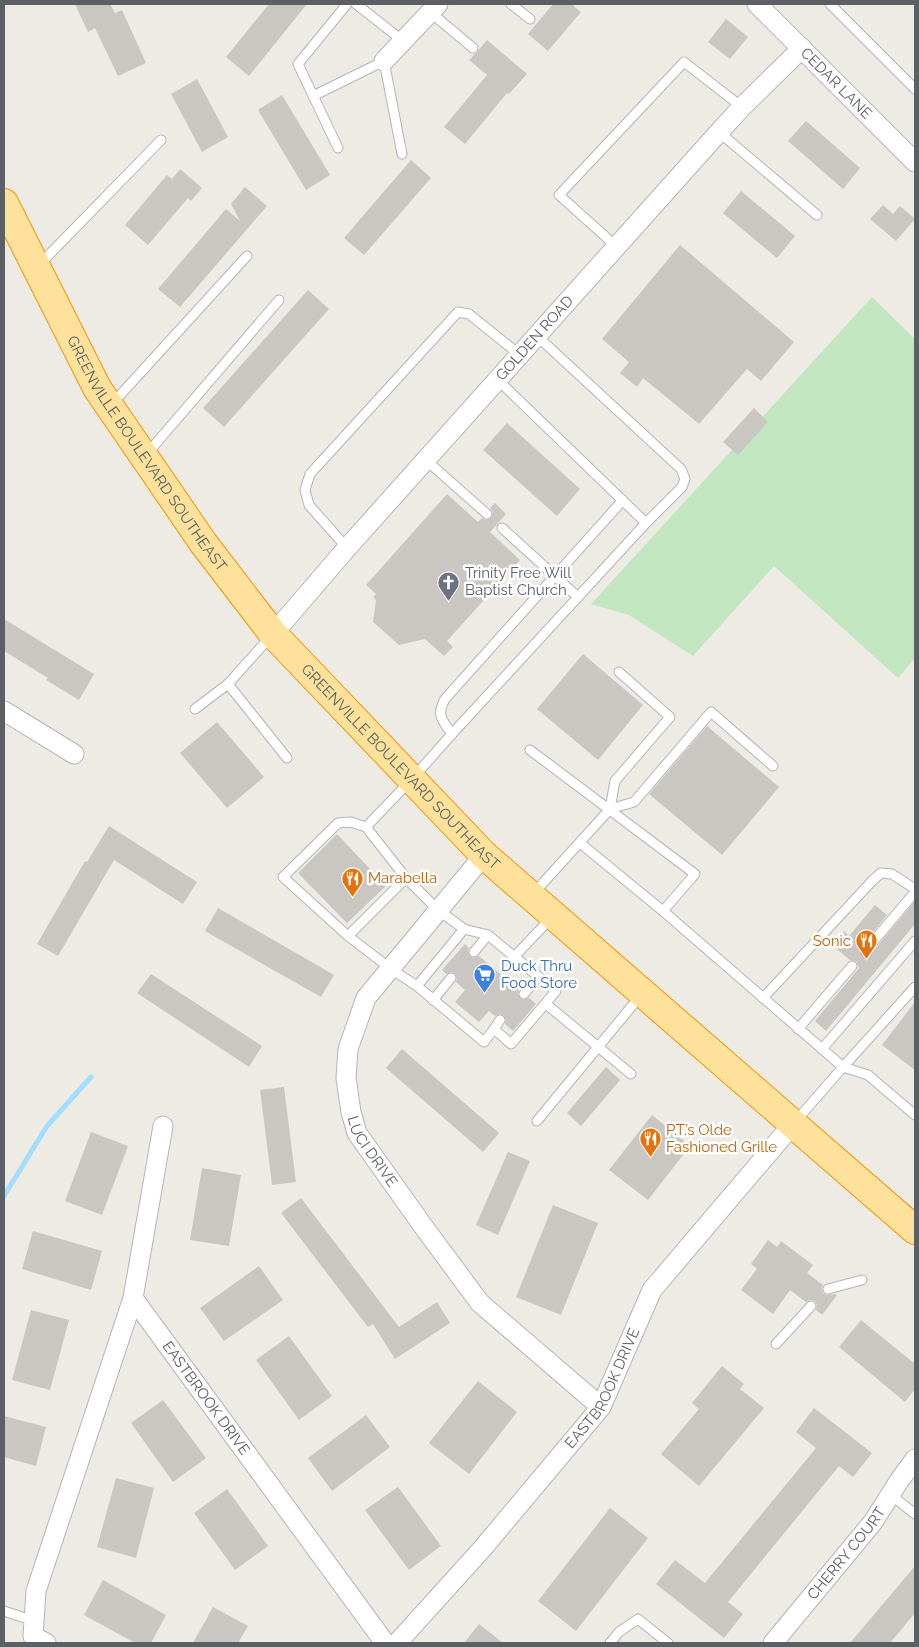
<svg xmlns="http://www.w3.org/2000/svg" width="919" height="1647" font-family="Raleway,sans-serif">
<rect width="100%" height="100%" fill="#eeebe4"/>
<polygon fill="#c2e6c0" points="872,297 915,339 915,658 898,678 774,566 693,656 629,615 591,604"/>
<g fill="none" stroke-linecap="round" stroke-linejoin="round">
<polyline stroke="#a3deff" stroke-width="5" points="4,1196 47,1126 91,1077"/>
</g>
<g fill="#cac6c1">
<polygon points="75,4 110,4 115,13 122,10 146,63 118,76 95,28 88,32"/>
<polygon points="269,4 307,4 249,76 226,57"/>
<polygon points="553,4 571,4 581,12 548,51 528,34"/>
<polygon points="726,19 748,37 730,59 708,42"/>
<polygon points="487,40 527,74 509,94 507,93 465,144 444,127 487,75 469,60 477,52"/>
<polygon points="197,79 228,137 202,152 171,94"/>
<polygon points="282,95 330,175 306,190 258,110"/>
<polygon points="806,121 860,168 843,189 788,141"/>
<polygon points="411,160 431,178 364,255 344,238"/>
<polygon points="180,169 202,188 191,201 188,198 148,245 125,225 167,175 172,179"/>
<polygon points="245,187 267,206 180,307 158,289 226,209 240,221 231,204"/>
<polygon points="741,191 795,236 777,258 723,213"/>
<polygon points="883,205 893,214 900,206 915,219 896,241 870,219"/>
<polygon points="680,245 794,342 761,381 747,369 699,424 643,378 637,387 620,373 629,362 602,339"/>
<polygon points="308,290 329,309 224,427 203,408"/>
<polygon points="754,408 768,422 738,455 723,442"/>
<polygon points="507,423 580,489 557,516 483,450"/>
<polygon points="447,494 478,522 482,518 486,520 491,518 493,512 490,508 495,503 506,514 490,532 520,560 447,641 453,647 444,656 425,639 399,645 373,622 376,600 373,597 376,594 366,585"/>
<polygon points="4,619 94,674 79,700 46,680 48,678 4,651"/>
<polygon points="583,654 643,705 598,760 537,709"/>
<polygon points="217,722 264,777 227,808 180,753"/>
<polygon points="707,726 779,787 722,855 649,794"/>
<polygon points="109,826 197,882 183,904 114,860 58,956 37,944 85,861 87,862"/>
<polygon points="337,834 386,886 347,923 298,873"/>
<polygon points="915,901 915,924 826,1031 815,1021 859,968 856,961 850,960 832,945 844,931 849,936 875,905 887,915 861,947 863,954 870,955"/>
<polygon points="218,908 334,975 321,997 205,931"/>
<polygon points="465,944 469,948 468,951 470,956 473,958 479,956 519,990 518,993 520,998 523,1000 529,998 536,1004 513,1031 505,1024 506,1020 503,1015 500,1014 495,1016 489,1011 479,1022 455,1002 465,990 456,982 457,979 455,974 452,972 446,974 442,970"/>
<polygon points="151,974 262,1046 249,1067 137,993"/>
<polygon points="915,1002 915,1070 882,1045"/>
<polygon points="402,1049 499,1133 483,1152 386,1068"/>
<polygon points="606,1067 620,1080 581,1126 567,1113"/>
<polygon points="284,1087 296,1182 272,1185 260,1090"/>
<polygon points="652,1115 690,1146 648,1200 609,1170"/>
<polygon points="91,1132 128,1146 102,1215 65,1201"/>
<polygon points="508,1152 530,1161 498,1235 476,1225"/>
<polygon points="202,1168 241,1175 229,1246 190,1240"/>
<polygon points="301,1198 399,1327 437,1302 450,1323 395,1359 373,1324 368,1327 281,1213"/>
<polygon points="553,1205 598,1223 561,1315 516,1297"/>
<polygon points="33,1231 102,1251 91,1290 22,1269"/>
<polygon points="768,1240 777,1247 781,1241 813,1265 807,1273 823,1285 822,1288 823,1293 827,1295 835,1294 837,1295 822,1315 816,1310 817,1305 815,1301 810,1300 806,1302 790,1290 773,1314 741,1290 757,1269 751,1264"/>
<polygon points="259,1266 283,1300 224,1341 200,1308"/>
<polygon points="31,1310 69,1320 50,1390 12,1380"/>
<polygon points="861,1320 915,1364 915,1389 905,1402 839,1347"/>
<polygon points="289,1336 332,1396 299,1420 256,1360"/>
<polygon points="722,1366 744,1384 740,1389 764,1408 699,1486 661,1454 699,1409 692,1403"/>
<polygon points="478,1381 517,1412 469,1474 429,1443"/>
<polygon points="163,1400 206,1458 173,1482 131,1423"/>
<polygon points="814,1408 872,1453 853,1477 839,1466 728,1602 743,1614 724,1638 656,1584 675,1560 705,1583 816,1448 796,1432"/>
<polygon points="366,1415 390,1447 332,1491 308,1458"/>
<polygon points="4,1416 46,1427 36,1466 4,1457"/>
<polygon points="116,1478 154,1488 136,1558 97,1547"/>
<polygon points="398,1487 441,1546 409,1570 365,1510"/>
<polygon points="227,1489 268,1546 235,1570 194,1513"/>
<polygon points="610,1508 648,1538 576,1631 538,1601"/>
<polygon points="915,1566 915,1613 890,1643 850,1643"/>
<polygon points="103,1580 166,1615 151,1643 135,1643 84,1615"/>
<polygon points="213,1607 248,1626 238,1643 193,1643"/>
<polygon points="479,1624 503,1643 464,1643"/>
</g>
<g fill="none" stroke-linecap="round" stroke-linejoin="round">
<defs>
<g id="service">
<polyline points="356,4 403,41"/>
<polyline points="511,4 530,19"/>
<polyline points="830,4 915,89"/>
<polyline points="430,12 473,48"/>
<polyline points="313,96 384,61 402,154"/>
<polyline points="719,132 817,215"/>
<polyline points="338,148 298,64 347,4"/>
<polyline points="617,247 559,195 684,62 742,107"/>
<polyline points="39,265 161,140"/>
<polyline points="498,380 646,523 682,487 685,479 681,469 537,336"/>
<polyline points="112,404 247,256"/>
<polyline points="146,455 279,300"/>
<polyline points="426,460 487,514"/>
<polyline points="502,528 578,597"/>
<polyline points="347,548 309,505 305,490 310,474 458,312 469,314 520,355"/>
<polyline points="271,636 228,684 287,758"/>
<polyline points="195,709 228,684"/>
<path d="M452,734C442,720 436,715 445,699L623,500"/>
<polyline points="530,750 695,874 663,911"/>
<polyline points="610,809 615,781 670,717 619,672"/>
<polyline points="366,827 351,822 338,823 283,877 348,936 406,878"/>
<polyline points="580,843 663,911 843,1067 795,1122"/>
<polyline points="533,894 610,809 634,802 711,712 773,766"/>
<polyline points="348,936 391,969 417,986 484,1042 494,1029 511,1044 556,991 488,935 464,929"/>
<polyline points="867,949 915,892"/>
<polyline points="474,952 488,935"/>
<polyline points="514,957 551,918"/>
<polyline points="417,986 464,929 438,910 406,878 366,827 412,779 452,734 646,523"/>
<polyline points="915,987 843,1067 868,1075 915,1115"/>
<polyline points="524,994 538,977"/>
<polyline points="763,998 873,880 881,873 892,874 915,889"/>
<polyline points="433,1000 451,978"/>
<polyline points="546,1004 631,1074"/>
<polyline points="494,1029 500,1020"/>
<polyline points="798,1029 852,966"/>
<polyline points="822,1049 915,941"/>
<polyline points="537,1121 641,995"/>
<polyline points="828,1289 862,1280"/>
<polyline points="776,1344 811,1306"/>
<polyline points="890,1494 915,1514"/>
<polyline points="4,1611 34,1621"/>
<polyline points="610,1643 619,1632 638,1619 668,1643"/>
</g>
<g id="minor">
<path id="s1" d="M757,4L915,162"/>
<polyline points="384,61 438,4"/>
<path id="s2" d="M273,634L347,548L719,132L742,107L802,48"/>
<polyline points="4,711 74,754"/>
<path id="s3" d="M484,855L366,998L348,1049L346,1078L351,1112L357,1133L423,1226L480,1303L601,1407"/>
<path id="s4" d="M133,1298L385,1643"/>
<polyline points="46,1643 33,1636 36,1591 133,1298 163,1126"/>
<path id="s5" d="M397,1643L482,1549L601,1407L652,1290L793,1124"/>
<path id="s6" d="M773,1643L873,1522L899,1481L915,1459"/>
</g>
<g id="trunk">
<path id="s7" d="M4,203L97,388L204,544L273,634L484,855L915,1230"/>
</g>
</defs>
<use href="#service" stroke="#b1b5b9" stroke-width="11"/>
<use href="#minor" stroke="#b1b5b9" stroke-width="21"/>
<use href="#trunk" stroke="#f29400" stroke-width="30"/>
<use href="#service" stroke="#fff" stroke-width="9"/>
<use href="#minor" stroke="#fff" stroke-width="19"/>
<use href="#trunk" stroke="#fee19a" stroke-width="28"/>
</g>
<defs>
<symbol id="church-pin" viewBox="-11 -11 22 30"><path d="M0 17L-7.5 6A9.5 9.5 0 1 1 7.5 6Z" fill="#6b7280" stroke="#fff"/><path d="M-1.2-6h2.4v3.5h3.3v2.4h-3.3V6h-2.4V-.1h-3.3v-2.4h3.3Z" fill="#fff"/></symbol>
<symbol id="restaurant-pin" viewBox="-11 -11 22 30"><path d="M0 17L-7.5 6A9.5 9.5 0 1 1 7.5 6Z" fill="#e8710a" stroke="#fff"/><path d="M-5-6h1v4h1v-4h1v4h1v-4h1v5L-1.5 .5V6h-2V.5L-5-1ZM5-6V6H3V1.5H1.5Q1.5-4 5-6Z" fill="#fff"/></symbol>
<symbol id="supermarket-pin" viewBox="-11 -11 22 30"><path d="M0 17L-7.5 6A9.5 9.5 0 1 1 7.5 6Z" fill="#3f7fe0" stroke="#fff"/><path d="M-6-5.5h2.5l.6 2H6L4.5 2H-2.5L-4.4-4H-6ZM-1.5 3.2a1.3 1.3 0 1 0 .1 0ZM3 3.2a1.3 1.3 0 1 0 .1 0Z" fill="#fff"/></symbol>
</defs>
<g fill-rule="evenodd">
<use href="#church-pin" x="436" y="570" width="25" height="34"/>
<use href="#restaurant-pin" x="340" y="866" width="25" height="34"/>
<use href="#restaurant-pin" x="854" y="928" width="25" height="34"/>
<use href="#supermarket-pin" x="472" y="962" width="25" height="34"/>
<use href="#restaurant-pin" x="638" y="1126" width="25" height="34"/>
</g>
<g text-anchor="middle" stroke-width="5" stroke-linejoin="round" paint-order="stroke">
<g font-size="15" fill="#5c6064" stroke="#fff">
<text dy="5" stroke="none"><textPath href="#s1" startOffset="112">CEDAR LANE</textPath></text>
<text dy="5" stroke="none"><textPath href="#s2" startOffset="395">GOLDEN ROAD</textPath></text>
<text dy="5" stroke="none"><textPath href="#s7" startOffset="289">GREENVILLE BOULEVARD SOUTHEAST</textPath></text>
<text dy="5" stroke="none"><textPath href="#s7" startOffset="694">GREENVILLE BOULEVARD SOUTHEAST</textPath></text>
<text dy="5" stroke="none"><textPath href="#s3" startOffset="348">LUCI DRIVE</textPath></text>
<text dy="5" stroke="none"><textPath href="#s5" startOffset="329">EASTBROOK DRIVE</textPath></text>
<text dy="5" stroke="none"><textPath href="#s4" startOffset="124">EASTBROOK DRIVE</textPath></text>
<text dy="5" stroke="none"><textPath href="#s6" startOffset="116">CHERRY COURT</textPath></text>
</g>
<g font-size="15" fill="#5b616d" stroke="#fff" text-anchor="start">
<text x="465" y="578">Trinity Free Will<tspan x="465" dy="17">Baptist Church</tspan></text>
</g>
<g font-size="15" fill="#c56008" stroke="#fff" text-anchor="start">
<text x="368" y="883">Marabella</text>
<text x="851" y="946" text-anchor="end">Sonic</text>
<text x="666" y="1135">P.T.’s Olde<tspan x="666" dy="17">Fashioned Grille</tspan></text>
</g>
<g font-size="15" fill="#366cbe" stroke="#fff" text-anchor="start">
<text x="501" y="971">Duck Thru<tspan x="501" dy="17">Food Store</tspan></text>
</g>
</g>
<rect width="919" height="1647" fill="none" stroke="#5c6064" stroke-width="10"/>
</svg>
